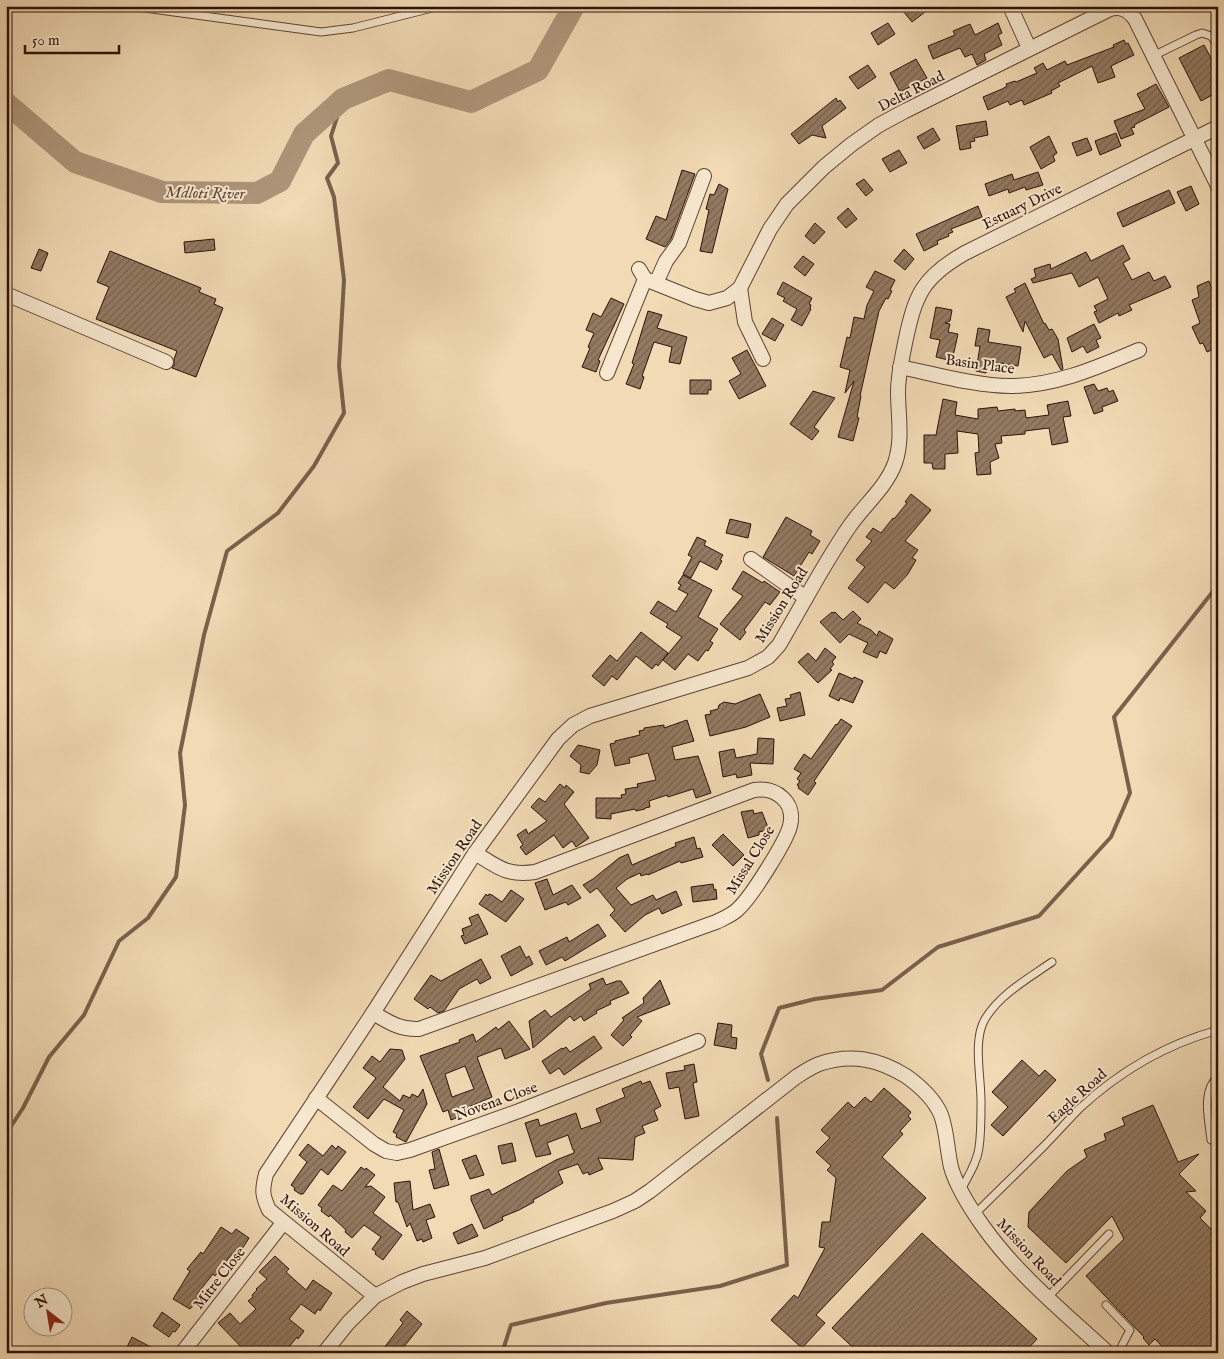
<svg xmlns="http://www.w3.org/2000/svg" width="1224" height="1359" font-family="'IM FELL English',serif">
<defs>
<pattern id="building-hatch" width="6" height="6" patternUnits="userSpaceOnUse" patternTransform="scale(1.25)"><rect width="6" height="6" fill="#937a61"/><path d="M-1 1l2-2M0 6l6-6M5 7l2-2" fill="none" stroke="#78634e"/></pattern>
</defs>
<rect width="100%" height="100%" fill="#f1dab4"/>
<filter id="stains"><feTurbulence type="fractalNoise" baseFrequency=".004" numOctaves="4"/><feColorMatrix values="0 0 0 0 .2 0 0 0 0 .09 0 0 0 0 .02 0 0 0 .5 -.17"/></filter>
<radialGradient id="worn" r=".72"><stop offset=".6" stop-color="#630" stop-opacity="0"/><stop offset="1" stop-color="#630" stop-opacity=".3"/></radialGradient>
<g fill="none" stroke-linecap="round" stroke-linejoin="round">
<g stroke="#7a614c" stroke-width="4">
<polyline points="768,1080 761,1054 779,1008 815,999 882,990 938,947 1039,916 1111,837 1130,793 1114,717 1218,585"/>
<polyline points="6,1134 23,1108 49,1057 84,1015 119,941 148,918 176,877 185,805 180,753 204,635 227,551 278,513 314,466 344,413 339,366 344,280 334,197 327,178 338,163 331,136 343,99"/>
<polyline points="502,1353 511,1325 606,1303 720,1286 787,1265 777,1118"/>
</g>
<polyline stroke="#ae967a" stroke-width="22" points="6,103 75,162 162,192 257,193 280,181 304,134 343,99 389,80 471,102 538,70 574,6"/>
</g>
<g fill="url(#building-hatch)" stroke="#2d1208" fill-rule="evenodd">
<polygon points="909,6 920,6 925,12 912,22 903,11"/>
<polygon points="888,23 895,34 878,45 871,33"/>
<polygon points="998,23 1002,33 998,35 1002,45 984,54 986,60 977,65 972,54 965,57 960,48 933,59 928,46 955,35 953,31 970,24 975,35"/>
<polygon points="1124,40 1126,44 1128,43 1134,55 1111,66 1115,77 1098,83 1092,66 1058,83 1060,86 1051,91 1052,93 1024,105 1022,100 1010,105 1008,101 988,110 983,97 1002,89 1007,86 1006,84 1015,81 1016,82 1037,73 1034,68 1043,63 1047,70 1065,61 1067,65 1114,47 1113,45"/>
<polygon points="1204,45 1218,71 1218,92 1201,101 1179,58"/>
<polygon points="916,59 927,78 900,92 890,73"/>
<polygon points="868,65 876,77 858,89 849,77"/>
<polygon points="1156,84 1169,107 1134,125 1135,127 1131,128 1134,134 1121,139 1114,121 1145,109 1137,94"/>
<polygon points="836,98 838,102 840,100 846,108 822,126 826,138 812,135 799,144 791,134"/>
<polygon points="986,121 988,135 974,138 975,141 970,142 971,148 960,150 956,126"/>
<polygon points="933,128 940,140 924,149 917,137"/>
<polygon points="1116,133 1121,146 1100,155 1095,141"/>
<polygon points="1049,136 1057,153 1053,156 1055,161 1041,169 1030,147"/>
<polygon points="1087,138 1092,150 1077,156 1072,143"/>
<polygon points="899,150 907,163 890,172 882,159"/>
<polygon points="682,170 695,174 671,239 665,247 646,239 656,216 666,220"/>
<polygon points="1038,172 1043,185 1026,190 1025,187 1009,193 1008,189 989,196 985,184 1012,174 1014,180"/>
<polygon points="864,179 873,190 866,196 856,184"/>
<polygon points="719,184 728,189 712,253 700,251 709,210 706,209 710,194 714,195"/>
<polygon points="1191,186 1199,204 1186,211 1177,192"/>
<polygon points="1169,190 1175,203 1123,227 1117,213"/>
<polygon points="978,206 982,217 951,229 953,232 948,234 949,236 937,241 938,244 924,251 916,234"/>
<polygon points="848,208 857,219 846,228 837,218"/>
<polygon points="815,223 825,232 814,244 805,236"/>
<polygon points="214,239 215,250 185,253 184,242"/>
<polygon points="1123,245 1130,259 1123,263 1132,280 1149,272 1154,281 1165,276 1171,287 1129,305 1132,310 1119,316 1118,313 1099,323 1094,312 1097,311 1094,306 1108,299 1098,277 1079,287 1072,273 1033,283 1031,279 1036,277 1034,269 1050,264 1051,269 1086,252 1091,261"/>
<polygon points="39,249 48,253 41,271 31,268"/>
<polygon points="904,249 914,259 905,270 894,261"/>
<polygon points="110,251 201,288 199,292 216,299 214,304 223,308 196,377 172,368 174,365 174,359 177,351 96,319 109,287 97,282"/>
<polygon points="803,256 814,264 805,276 794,267"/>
<polygon points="875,271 895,280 890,290 892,291 888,299 886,298 879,311 860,396 861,396 857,417 859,418 853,441 838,437 854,381 845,393 850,370 840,367 847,337 850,338 854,317 864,319 867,305 874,291 866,287"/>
<polygon points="1209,281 1214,294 1218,290 1218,344 1215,346 1216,348 1207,352 1203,343 1200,344 1192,327 1200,323 1192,300 1199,297 1197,286"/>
<polygon points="783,282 812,298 809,304 811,305 810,308 811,309 802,326 791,320 797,309 783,301 785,298 777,294"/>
<polygon points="1025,283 1044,324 1045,323 1049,330 1052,329 1058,339 1063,369 1061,370 1052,354 1044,358 1025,321 1023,332 1006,297 1016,292 1014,289"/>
<polygon points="611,298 624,304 598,360 600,361 596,372 582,367 590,348 588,347 594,333 586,330 593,313 601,317"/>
<polygon points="936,307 952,310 950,321 945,323 950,324 948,332 958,334 952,361 936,357 940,340 930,338"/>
<polygon points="648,311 662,315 657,328 687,337 680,364 669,362 672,347 654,342 642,376 644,377 640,389 626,384 634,364 632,363"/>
<polygon points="772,318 784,325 775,341 762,334"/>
<polygon points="1094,324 1101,338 1096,340 1099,347 1087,353 1083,346 1072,352 1067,338"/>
<polygon points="978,328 990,330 988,342 1021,347 1018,366 988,361 986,373 976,371 980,346 975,346"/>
<polygon points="747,350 766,386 739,399 729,381 741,374 732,358"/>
<polygon points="690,380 711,380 711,390 708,390 708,394 690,394"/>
<polygon points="1094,384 1098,391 1107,388 1109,392 1113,390 1118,401 1102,407 1103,411 1094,414 1084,387"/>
<polygon points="813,391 835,398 814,427 819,431 812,440 790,424"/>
<polygon points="943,399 957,402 955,415 978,419 978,409 997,407 998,411 1015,409 1015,411 1025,410 1026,418 1049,415 1047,405 1068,401 1071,416 1063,417 1068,442 1052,445 1049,428 1025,431 1025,434 1001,436 1002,443 995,444 999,458 990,462 991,474 977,475 975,453 979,452 978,434 957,431 958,453 945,454 945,469 933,469 932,463 924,463 924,435 936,435"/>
<polygon points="911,494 931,510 905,541 918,550 912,558 916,560 908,574 894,589 885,582 868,603 848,588 865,567 856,560 872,541 866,537 873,528 881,533 893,518 894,519 907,503 905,502"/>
<polygon points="786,517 812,531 810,535 820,541 812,554 809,552 794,576 763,557"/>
<polygon points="730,519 751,524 748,538 726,533"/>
<polygon points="697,537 706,541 704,545 723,555 720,560 722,561 717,570 700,561 691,578 683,574 692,557 688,555"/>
<polygon points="743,571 763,583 764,581 780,592 770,605 765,602 744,630 746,632 740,640 720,624 743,596 732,589"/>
<polygon points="683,575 712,590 698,617 718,629 710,641 713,643 708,651 706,650 698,661 688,654 675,670 663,660 682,637 666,627 668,624 650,613 658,601 676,612 688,594 678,589 681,585 678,583"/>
<polygon points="853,611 861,619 857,623 871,630 877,636 879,631 893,639 886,654 880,651 877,658 863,652 868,643 849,634 840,643 820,622 832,612 833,613 835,612 843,620"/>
<polygon points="641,632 668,653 658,666 656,664 652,669 636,656 617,680 612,676 604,686 592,676 610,655 617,661"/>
<polygon points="825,648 836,657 832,662 834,664 830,669 832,670 818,683 798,662 808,653 816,661"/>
<polygon points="839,673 853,679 854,677 863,681 853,703 840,698 839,701 829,696"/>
<polygon points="800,692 805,715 780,721 777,708 787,706 785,699 791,698 790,695"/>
<polygon points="760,694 770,717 746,727 710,736 705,715 711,714 710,711 718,709 719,705 724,702 735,704"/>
<polygon points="841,719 852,726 814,781 816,783 808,795 798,788 799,786 797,785 800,781 797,779 801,773 794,769 804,754 811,759 836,724 837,725"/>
<polygon points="687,720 694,741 672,747 675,760 698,756 711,793 696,798 693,789 668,797 667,795 649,801 650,807 645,808 645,809 636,811 635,809 611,814 611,819 596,818 596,798 622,798 621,795 626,794 625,789 638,787 637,784 656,780 648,753 629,758 630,763 615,766 610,744 615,743 615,741 640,735 639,731 644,730 644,728 664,725 664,728"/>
<polygon points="758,738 774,739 773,764 750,763 752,775 737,778 736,774 723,777 719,752 734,749 736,758 757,754"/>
<polygon points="578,745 600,750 597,765 589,774 580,772 581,765 570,756"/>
<polygon points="560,784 565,788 566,785 574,792 564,804 589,838 576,847 572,841 563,848 554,835 526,855 520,847 523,845 517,835 526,829 528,834 547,821 531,807 539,798 545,802"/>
<polygon points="753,810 754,814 762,812 769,830 759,832 759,835 748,838 741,812"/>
<polygon points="723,834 744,855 733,866 712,845"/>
<polygon points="694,837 697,849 700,848 703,857 681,863 680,861 648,875 647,874 641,876 640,873 627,879 616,888 631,905 653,895 656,900 676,891 682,905 662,914 659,908 645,915 625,932 610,915 615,910 597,888 590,893 583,885 593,879 619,858 628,854 632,865 676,846 675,843"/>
<polygon points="547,879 553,895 572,885 581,898 568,905 566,902 545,910 535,883"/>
<polygon points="713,884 714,890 716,889 717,899 693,902 691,887"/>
<polygon points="511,890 524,899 506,922 479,904 486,894 488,896 489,894 492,895 502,902"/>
<polygon points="478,914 488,934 465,944 461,936 464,935 462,929 472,925 469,918"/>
<polygon points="598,924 606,936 565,961 562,957 546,965 539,951 567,937 569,942"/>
<polygon points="520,946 526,958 529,956 533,964 511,976 501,956"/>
<polygon points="481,959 491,978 480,984 477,979 459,989 444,1011 438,1013 430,1007 428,1009 414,999 431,975 441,981"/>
<polygon points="603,978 606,985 617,981 621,981 629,993 610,1001 611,1004 596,1011 597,1013 584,1021 581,1016 574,1021 570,1016 533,1048 529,1021 545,1010 551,1017 591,989 589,984"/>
<polygon points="660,980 670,1004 637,1017 642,1021 630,1035 632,1037 623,1046 611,1035 624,1020 622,1018 644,1003 643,998"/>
<path d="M509,1021L530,1049L505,1059L501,1048L477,1057L492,1097L471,1106L472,1109L460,1113L461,1116L451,1120L448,1110L443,1112L420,1056L460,1042L459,1040L473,1034L476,1042L496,1027L498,1030ZM465,1066L474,1089L452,1097L445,1074Z"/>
<polygon points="718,1023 732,1025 731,1037 737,1038 736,1049 714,1045"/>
<polygon points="594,1036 602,1048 564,1075 559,1068 550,1074 542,1061 562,1048 563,1049 566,1047 570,1052"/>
<polygon points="390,1049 402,1050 405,1059 383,1087 400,1101 403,1095 410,1098 412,1094 418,1097 423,1089 427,1104 406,1142 396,1137 397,1134 393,1132 404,1110 384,1099 368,1119 353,1107 376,1078 363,1068 372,1056 380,1062"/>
<polygon points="1022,1060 1039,1076 1045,1070 1056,1080 1003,1136 991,1125 1008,1107 992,1092"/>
<polygon points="694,1064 697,1082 693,1083 699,1116 685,1119 679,1087 669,1089 666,1073 685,1070 684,1066"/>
<polygon points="641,1081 642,1084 650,1081 661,1106 654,1110 658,1120 642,1126 645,1133 635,1137 633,1160 598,1158 603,1169 589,1175 588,1172 583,1174 578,1164 558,1171 563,1183 533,1200 534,1202 519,1210 502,1217 503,1220 484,1229 471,1200 471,1196 489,1189 492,1195 556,1160 574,1153 574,1150 573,1150 568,1135 547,1143 551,1154 536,1157 525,1123 538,1119 540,1126 576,1113 581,1129 601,1122 596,1109 625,1097 622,1089"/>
<polygon points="884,1088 911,1112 908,1116 911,1119 900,1131 903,1134 882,1157 926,1198 816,1315 825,1323 802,1348 771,1320 794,1295 798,1298 825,1248 819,1247 822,1222 830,1222 836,1178 827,1170 831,1166 816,1152 830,1138 821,1130 848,1102 854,1108 865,1097 871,1102"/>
<polygon points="1153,1105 1178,1162 1199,1154 1179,1174 1196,1191 1186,1192 1206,1211 1200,1218 1211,1229 1218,1226 1218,1353 1168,1353 1155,1339 1149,1345 1143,1338 1144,1337 1086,1276 1124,1239 1112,1216 1066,1263 1028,1227 1029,1212 1067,1171 1087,1157 1084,1150 1106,1140 1104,1134 1125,1125 1122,1118"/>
<polygon points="512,1143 516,1161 502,1164 498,1146"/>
<polygon points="308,1144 323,1156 332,1145 336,1149 338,1146 346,1152 328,1175 321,1169 303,1194 300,1194 294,1190 295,1188 291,1185 307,1162 299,1155"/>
<polygon points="439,1149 449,1185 434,1189 429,1170 435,1169 432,1152"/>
<polygon points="476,1155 484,1175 470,1179 462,1160"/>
<polygon points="361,1167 365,1170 366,1168 375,1175 365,1187 371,1186 385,1197 373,1213 402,1235 383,1260 375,1254 376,1252 372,1249 381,1237 364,1225 352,1238 345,1232 346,1230 330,1215 329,1217 321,1211 322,1208 318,1205 333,1185 342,1191"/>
<polygon points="410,1181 413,1210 430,1204 435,1217 426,1220 432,1238 423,1242 422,1239 417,1241 410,1223 407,1227 398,1202 396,1202 394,1183"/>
<polygon points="472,1224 478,1236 458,1244 453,1233"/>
<polygon points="221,1227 232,1234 236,1229 249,1238 237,1257 232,1254 215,1276 213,1274 197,1294 201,1296 190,1309 173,1299 190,1271 187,1269 201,1252 203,1254"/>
<polygon points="922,1233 1037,1339 1024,1353 859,1353 832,1328"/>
<polygon points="275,1256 289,1269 286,1272 306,1290 313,1280 332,1293 320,1311 318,1309 315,1314 301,1304 289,1319 304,1331 298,1339 297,1337 284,1353 247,1353 218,1323 230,1313 240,1324 256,1309 248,1301 253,1297 252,1295 257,1290 256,1289 267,1279 259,1272"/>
<polygon points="407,1311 422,1324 399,1353 380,1353 403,1323 400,1320"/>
<polygon points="162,1312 180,1325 175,1332 173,1331 169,1337 153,1326"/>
<polygon points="132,1337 162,1353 124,1353"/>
</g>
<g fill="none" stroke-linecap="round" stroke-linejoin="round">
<defs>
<g id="service">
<polyline points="130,6 321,32 353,28 440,6"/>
<polyline points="1153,56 1196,35 1202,33 1211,36 1218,46"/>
<path d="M1211,1140C1209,1120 1201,1091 1218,1077"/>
<path d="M961,1190C968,1176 977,1163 979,1148C981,1134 981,1119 981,1106C982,1080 972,1041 985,1019C1000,994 1029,978 1052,962"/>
<path d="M975,1214C998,1191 1021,1169 1043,1147C1056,1134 1067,1121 1080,1108C1119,1072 1167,1044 1218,1030"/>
<polyline points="1048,1297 1109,1234"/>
<polyline points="1106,1305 1130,1330 1118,1353"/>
</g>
<g id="minor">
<polyline points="1010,6 1029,48"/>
<path d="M639,269L645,279L695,299L709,303L727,298L740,288L770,229L787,204L824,167L852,144L879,125L905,111L1110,9C1121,6 1128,10 1135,19L1218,186"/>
<polyline points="656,283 666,261 679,243 704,176"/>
<polyline points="740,288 745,322 763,359"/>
<polyline points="6,294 166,362"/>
<path d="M900,367C934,374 976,386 1010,386C1056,386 1098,367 1139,350"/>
<polyline points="607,373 645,279"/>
<polyline points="751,559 806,598"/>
<path d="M373,1013C389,1022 400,1030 419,1029L716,922C724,918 733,915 739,908C751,897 786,842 790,826C796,802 776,787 754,790L535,872C506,876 498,867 475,853"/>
<polyline points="316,1098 374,1144 386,1151 397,1153 410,1150 519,1111 698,1041"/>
<polyline points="182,1353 283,1223"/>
<polyline points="324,1353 348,1323 375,1296"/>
<path d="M1108,1353C1066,1314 1019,1276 985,1229C972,1211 957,1189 951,1167C947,1150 947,1131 941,1115C934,1098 920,1086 906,1076C878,1059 851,1053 819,1064C811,1067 804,1072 796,1077L650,1191L635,1201L613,1211L485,1258L423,1274L402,1282L375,1296L269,1210C262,1195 262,1190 266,1174L373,1013L475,853L558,739L573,725L590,716L748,668L768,657L779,645C802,606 823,565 849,527C863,506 886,488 895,463C903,440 898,415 898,392C898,375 902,359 905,343C915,296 921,278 965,253L1218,127"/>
</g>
</defs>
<use href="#service" stroke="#5e4433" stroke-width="9"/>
<use href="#minor" stroke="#5e4433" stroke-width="16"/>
<use href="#service" stroke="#f6e7ce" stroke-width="7"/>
<use href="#minor" stroke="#f6e7ce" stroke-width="14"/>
</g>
<g text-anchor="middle" stroke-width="4" stroke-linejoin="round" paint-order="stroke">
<g font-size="15" fill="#2d1208" stroke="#f6e7ce">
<text transform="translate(911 91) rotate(-27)" y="5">Delta Road</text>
<text transform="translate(1022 206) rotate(-26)" y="5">Estuary Drive</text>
<text transform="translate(980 364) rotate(8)" y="5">Basin Place</text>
<text transform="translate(781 605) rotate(-58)" y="5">Mission Road</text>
<text transform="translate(454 857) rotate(-56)" y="5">Mission Road</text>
<text transform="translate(750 860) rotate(-58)" y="5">Missal Close</text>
<text transform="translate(1077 1096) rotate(-42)" y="5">Eagle Road</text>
<text transform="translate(496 1101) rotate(-20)" y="5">Novena Close</text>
<text transform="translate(315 1225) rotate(41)" y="5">Mission Road</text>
<text transform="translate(1029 1252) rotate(47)" y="5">Mission Road</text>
<text transform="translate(219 1278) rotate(-52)" y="5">Mitre Close</text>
</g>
<g font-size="16" font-style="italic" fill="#614736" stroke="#f6e7ce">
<text transform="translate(205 192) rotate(1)" y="6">Mdloti River</text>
</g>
</g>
<rect width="1224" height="1359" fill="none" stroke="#f1dab4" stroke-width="25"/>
<rect x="8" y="8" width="1209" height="1344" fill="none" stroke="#2d1208" stroke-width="2.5"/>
<rect x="12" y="12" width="1199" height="1334" fill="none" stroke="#2d1208"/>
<g transform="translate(48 1312) rotate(329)"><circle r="24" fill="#f6e7ce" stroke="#a6927f"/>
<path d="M0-4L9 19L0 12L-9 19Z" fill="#8f2418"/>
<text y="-8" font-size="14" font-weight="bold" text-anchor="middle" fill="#2d1208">N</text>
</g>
<path d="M25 45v8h94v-8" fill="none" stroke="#2d1208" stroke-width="2.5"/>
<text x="32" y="45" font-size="15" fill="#2d1208" stroke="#f6e7ce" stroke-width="4" paint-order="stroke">50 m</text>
<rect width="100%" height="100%" filter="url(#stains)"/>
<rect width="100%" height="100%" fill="url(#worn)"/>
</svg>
